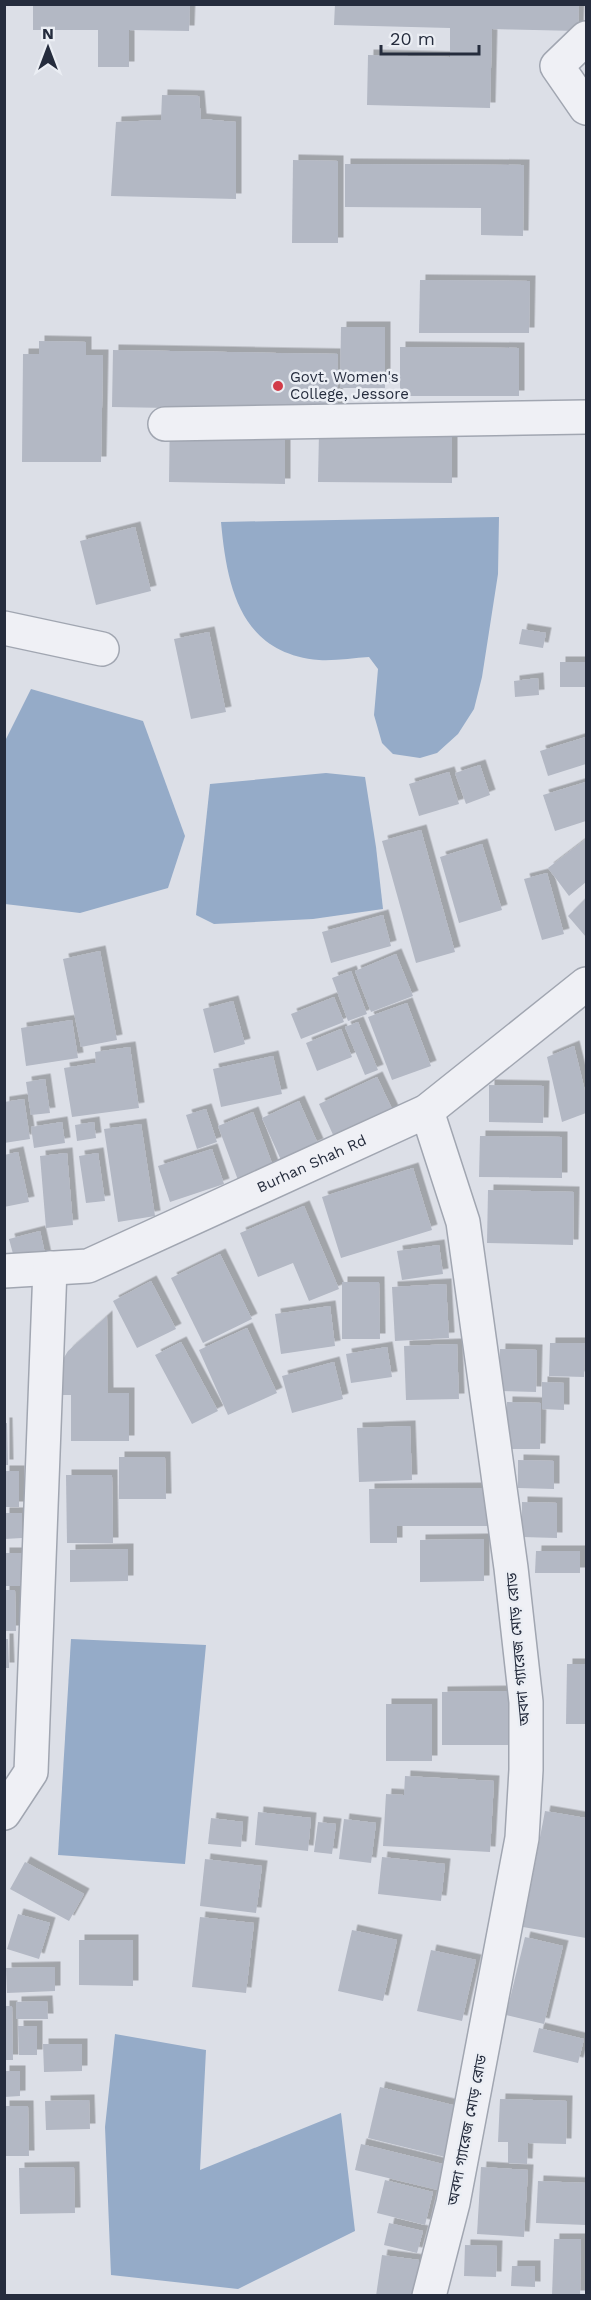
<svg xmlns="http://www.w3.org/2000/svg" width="591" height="2300" font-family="'Work Sans','Noto Sans Bengali',sans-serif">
<defs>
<filter id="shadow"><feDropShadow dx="5.5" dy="-5.5" stdDeviation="0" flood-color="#0004"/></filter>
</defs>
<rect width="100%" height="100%" fill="#dcdfe7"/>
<g fill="#95abc8">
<path d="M499,517L498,574L482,677L474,709L458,734L437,753L420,758L393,754L382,743L374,715L378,669L369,657C353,658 335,661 319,660C240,653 227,587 221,522Z"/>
<polygon points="31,689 143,721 185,836 168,888 80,913 5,904 5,741"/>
<polygon points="326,773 365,777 376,847 383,909 313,919 214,924 196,915 210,784"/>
<polygon points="71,1639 206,1645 185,1864 58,1855"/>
<polygon points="115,2034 206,2050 200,2170 341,2113 355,2231 238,2289 111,2275 105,2127"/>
</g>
<g fill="#b3b8c4" filter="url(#shadow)">
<polygon points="33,4 190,4 189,31 129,30 129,67 98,67 98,30 33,30"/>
<polygon points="335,4 579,4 578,31 492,29 490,108 367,105 368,55 450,57 450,28 334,25"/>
<polygon points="162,95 199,96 201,119 236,122 236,199 111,196 116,122 161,120"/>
<polygon points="293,160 338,161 338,243 292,243"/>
<polygon points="345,164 524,165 523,236 481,235 481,208 345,207"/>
<polygon points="420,280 530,281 529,333 419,333"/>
<polygon points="341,327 385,327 385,388 340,388"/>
<polygon points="39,341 86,342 86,355 103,355 101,462 22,462 23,354 39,354"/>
<polygon points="400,347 519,348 519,396 400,396"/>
<polygon points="113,350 338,354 337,411 285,437 285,484 169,482 170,408 112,407"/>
<polygon points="319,432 452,433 452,483 318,482"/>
<polygon points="135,527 151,591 96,605 80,541"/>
<polygon points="522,629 546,633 543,648 519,644"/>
<polygon points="209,632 226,712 191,719 174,639"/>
<rect x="560" y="662" width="26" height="25"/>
<polygon points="538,678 539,695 515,697 514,681"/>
<polygon points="586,737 586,764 548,776 540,751"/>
<polygon points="480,765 490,795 466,804 455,773"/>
<polygon points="449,772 459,804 419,816 409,784"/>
<polygon points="586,782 586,821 555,831 543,795"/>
<polygon points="421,830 455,952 416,963 382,841"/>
<polygon points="586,839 586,882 569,896 548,868"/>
<polygon points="482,844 502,910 459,923 440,857"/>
<polygon points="547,873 564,934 542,940 524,879"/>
<polygon points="586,898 586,937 568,916"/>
<polygon points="383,915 391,946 331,963 322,932"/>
<polygon points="100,951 117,1040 81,1047 63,959"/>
<polygon points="396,954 413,996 371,1012 355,971"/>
<polygon points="351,971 367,1014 348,1021 332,978"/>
<polygon points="334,997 344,1022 301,1039 291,1014"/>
<polygon points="233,1001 245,1044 214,1053 203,1009"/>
<polygon points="407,1003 431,1066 392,1080 368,1017"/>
<polygon points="72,1020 78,1058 26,1066 21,1028"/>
<polygon points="358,1022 378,1070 365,1075 345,1027"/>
<polygon points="341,1029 352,1057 317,1071 306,1043"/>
<polygon points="574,1046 586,1095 586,1113 562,1122 547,1057"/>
<polygon points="130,1047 139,1108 72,1117 64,1068 96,1063 95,1052"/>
<polygon points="273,1056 282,1094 221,1107 213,1069"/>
<polygon points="377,1077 394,1113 335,1139 319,1104"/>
<polygon points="45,1079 50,1113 31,1115 26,1082"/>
<polygon points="489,1085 544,1086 543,1123 489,1122"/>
<polygon points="24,1099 30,1139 4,1143 4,1102"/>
<polygon points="299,1101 318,1144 281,1160 262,1118"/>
<polygon points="206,1109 217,1142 197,1149 186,1115"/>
<polygon points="253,1112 273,1166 238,1180 218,1126"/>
<polygon points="62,1122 65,1143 34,1148 31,1127"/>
<polygon points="94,1122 96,1138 77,1141 75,1125"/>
<polygon points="141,1124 155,1216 118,1222 104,1129"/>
<polygon points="480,1136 562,1137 562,1178 479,1177"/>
<polygon points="212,1149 224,1184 170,1202 158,1166"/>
<polygon points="18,1152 29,1202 4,1207 4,1155"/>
<polygon points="67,1153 73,1225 46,1228 40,1156"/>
<polygon points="98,1153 105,1201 86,1203 79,1156"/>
<polygon points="413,1168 432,1230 341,1258 322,1197"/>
<polygon points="488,1190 574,1192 573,1245 487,1243"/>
<polygon points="304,1206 339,1289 309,1301 293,1263 258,1277 240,1233"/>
<polygon points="40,1231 46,1258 16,1265 9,1239"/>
<polygon points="439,1245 443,1274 402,1280 397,1251"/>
<polygon points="220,1254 252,1319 203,1343 171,1278"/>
<polygon points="151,1281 176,1329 137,1348 113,1301"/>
<polygon points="342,1282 379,1282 380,1339 342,1339"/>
<polygon points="446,1284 449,1338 395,1341 392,1287"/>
<polygon points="330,1306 335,1346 281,1354 275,1314"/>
<polygon points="107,1316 108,1393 129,1393 129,1441 71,1441 71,1395 52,1395 54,1374 68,1351"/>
<polygon points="247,1328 277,1393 228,1415 199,1350"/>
<polygon points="181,1342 218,1411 192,1424 155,1355"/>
<polygon points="550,1343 585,1343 584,1377 549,1376"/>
<polygon points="457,1344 459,1399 406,1400 404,1346"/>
<polygon points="387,1347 392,1377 351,1383 346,1354"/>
<polygon points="500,1349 537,1350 536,1392 499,1391"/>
<polygon points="334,1362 343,1399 292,1413 282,1376"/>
<polygon points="542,1382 564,1383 564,1410 542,1409"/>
<polygon points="507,1402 541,1403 540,1449 506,1449"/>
<polygon points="4,1423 7,1423 8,1465 4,1465"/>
<polygon points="410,1426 412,1480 359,1482 357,1428"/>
<polygon points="119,1457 165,1457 166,1499 119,1499"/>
<polygon points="518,1460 554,1461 554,1489 518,1488"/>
<rect x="4" y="1471" width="15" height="36"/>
<polygon points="66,1475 112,1475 113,1543 67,1543"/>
<polygon points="487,1488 487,1526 397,1526 397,1543 370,1543 369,1489"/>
<polygon points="522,1502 557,1503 557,1538 522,1537"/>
<polygon points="4,1513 22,1513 22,1538 4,1539"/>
<polygon points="484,1539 484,1581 420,1582 420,1540"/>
<polygon points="128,1549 128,1581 70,1582 70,1550"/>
<polygon points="536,1551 580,1551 580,1573 535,1573"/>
<rect x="4" y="1553" width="22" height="33"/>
<polygon points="4,1590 15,1590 16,1631 4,1631"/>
<polygon points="4,1639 8,1639 9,1668 4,1668"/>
<polygon points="567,1664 586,1664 586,1724 566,1724"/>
<polygon points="508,1691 509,1745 442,1745 442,1692"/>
<rect x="386" y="1704" width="46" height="57"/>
<polygon points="405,1776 494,1781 490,1852 383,1846 386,1794 404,1795"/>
<polygon points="545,1811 586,1818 586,1938 523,1927"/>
<polygon points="258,1812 311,1818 308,1851 255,1845"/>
<polygon points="211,1818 243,1822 241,1847 208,1844"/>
<polygon points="344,1819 376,1823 371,1863 339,1859"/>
<polygon points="318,1822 336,1824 332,1854 314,1852"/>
<polygon points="382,1857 445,1864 441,1901 378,1894"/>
<polygon points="205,1859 262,1866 256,1913 200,1906"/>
<polygon points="25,1862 84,1894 69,1921 10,1889"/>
<polygon points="18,1914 50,1923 39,1959 7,1949"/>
<polygon points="200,1917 254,1923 246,1993 192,1987"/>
<polygon points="352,1930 397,1940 383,2001 338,1991"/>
<polygon points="525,1937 563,1946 544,2024 506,2015"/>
<polygon points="79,1940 133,1940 133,1986 79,1985"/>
<polygon points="431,1950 476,1960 462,2021 417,2011"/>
<polygon points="55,1967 55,1991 7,1993 6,1968"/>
<polygon points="47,2001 48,2019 16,2019 16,2002"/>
<polygon points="4,2006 12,2006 13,2060 4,2060"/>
<polygon points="18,2026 37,2026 37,2055 19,2055"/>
<polygon points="539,2028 584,2039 578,2063 533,2052"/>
<polygon points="43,2044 82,2044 82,2071 44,2072"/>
<polygon points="4,2071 20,2071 20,2096 4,2097"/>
<polygon points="380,2087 457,2106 445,2157 368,2138"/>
<polygon points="500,2099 567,2101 566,2144 528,2143 527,2164 508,2163 508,2142 498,2142"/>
<polygon points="89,2100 90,2129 46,2130 45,2101"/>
<polygon points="4,2106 28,2106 29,2156 4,2156"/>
<polygon points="361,2144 447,2165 442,2191 355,2170"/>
<polygon points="74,2167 75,2213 20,2214 19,2168"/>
<polygon points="481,2167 528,2170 524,2237 477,2234"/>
<polygon points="385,2180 433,2192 425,2225 377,2213"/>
<polygon points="538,2181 586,2183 586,2225 536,2223"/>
<polygon points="389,2223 423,2231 417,2253 384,2245"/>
<polygon points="554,2239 581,2239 580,2296 552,2296"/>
<polygon points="465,2245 497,2246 496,2277 464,2276"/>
<polygon points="382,2255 419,2260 414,2296 376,2296"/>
<polygon points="512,2266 535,2266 535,2287 511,2286"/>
</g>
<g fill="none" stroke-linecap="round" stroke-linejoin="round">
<defs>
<g id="minor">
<polyline points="586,38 557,66 586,108"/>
<polyline points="165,424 586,417"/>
<polyline points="4,628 102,649"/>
<polyline points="427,1111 463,1222 511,1568 526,1702 526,1770 522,1838 453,2203 429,2296"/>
<path id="s1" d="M4,1271L88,1266L427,1111L586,984"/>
<polyline points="4,1813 31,1772 50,1268"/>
</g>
</defs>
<use href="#minor" stroke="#a1a6b1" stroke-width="36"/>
<use href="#minor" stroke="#eff0f5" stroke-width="33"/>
</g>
<circle fill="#d23b48" stroke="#ebeef4" stroke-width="2" cx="278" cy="386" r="6"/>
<g text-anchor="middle" stroke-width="5" stroke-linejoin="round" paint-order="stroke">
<g font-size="15" fill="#252c3d" stroke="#ebeef4" text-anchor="start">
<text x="290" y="382">Govt. Women's<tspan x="290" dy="17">College, Jessore</tspan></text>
</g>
<g font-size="15" fill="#252c3d" stroke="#ebeef4">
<text dy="5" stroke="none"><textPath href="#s1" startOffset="330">Burhan Shah Rd</textPath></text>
<text transform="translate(518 1649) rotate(-95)" y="5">অবদা গ্যারেজ মোড় রোড</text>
<text transform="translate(467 2130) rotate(-79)" y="5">অবদা গ্যারেজ মোড় রোড</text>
</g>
</g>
<rect width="591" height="2300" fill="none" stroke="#252c3d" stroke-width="12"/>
<g transform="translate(48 48)" stroke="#ebeef4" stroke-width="4.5" paint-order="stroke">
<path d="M0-4.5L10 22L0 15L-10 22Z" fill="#252c3d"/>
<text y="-9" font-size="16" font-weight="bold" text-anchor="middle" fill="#252c3d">N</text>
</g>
<path d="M381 45v9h98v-9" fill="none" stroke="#252c3d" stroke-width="3"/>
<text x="390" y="45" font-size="18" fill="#252c3d" stroke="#ebeef4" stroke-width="4.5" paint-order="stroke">20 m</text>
</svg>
